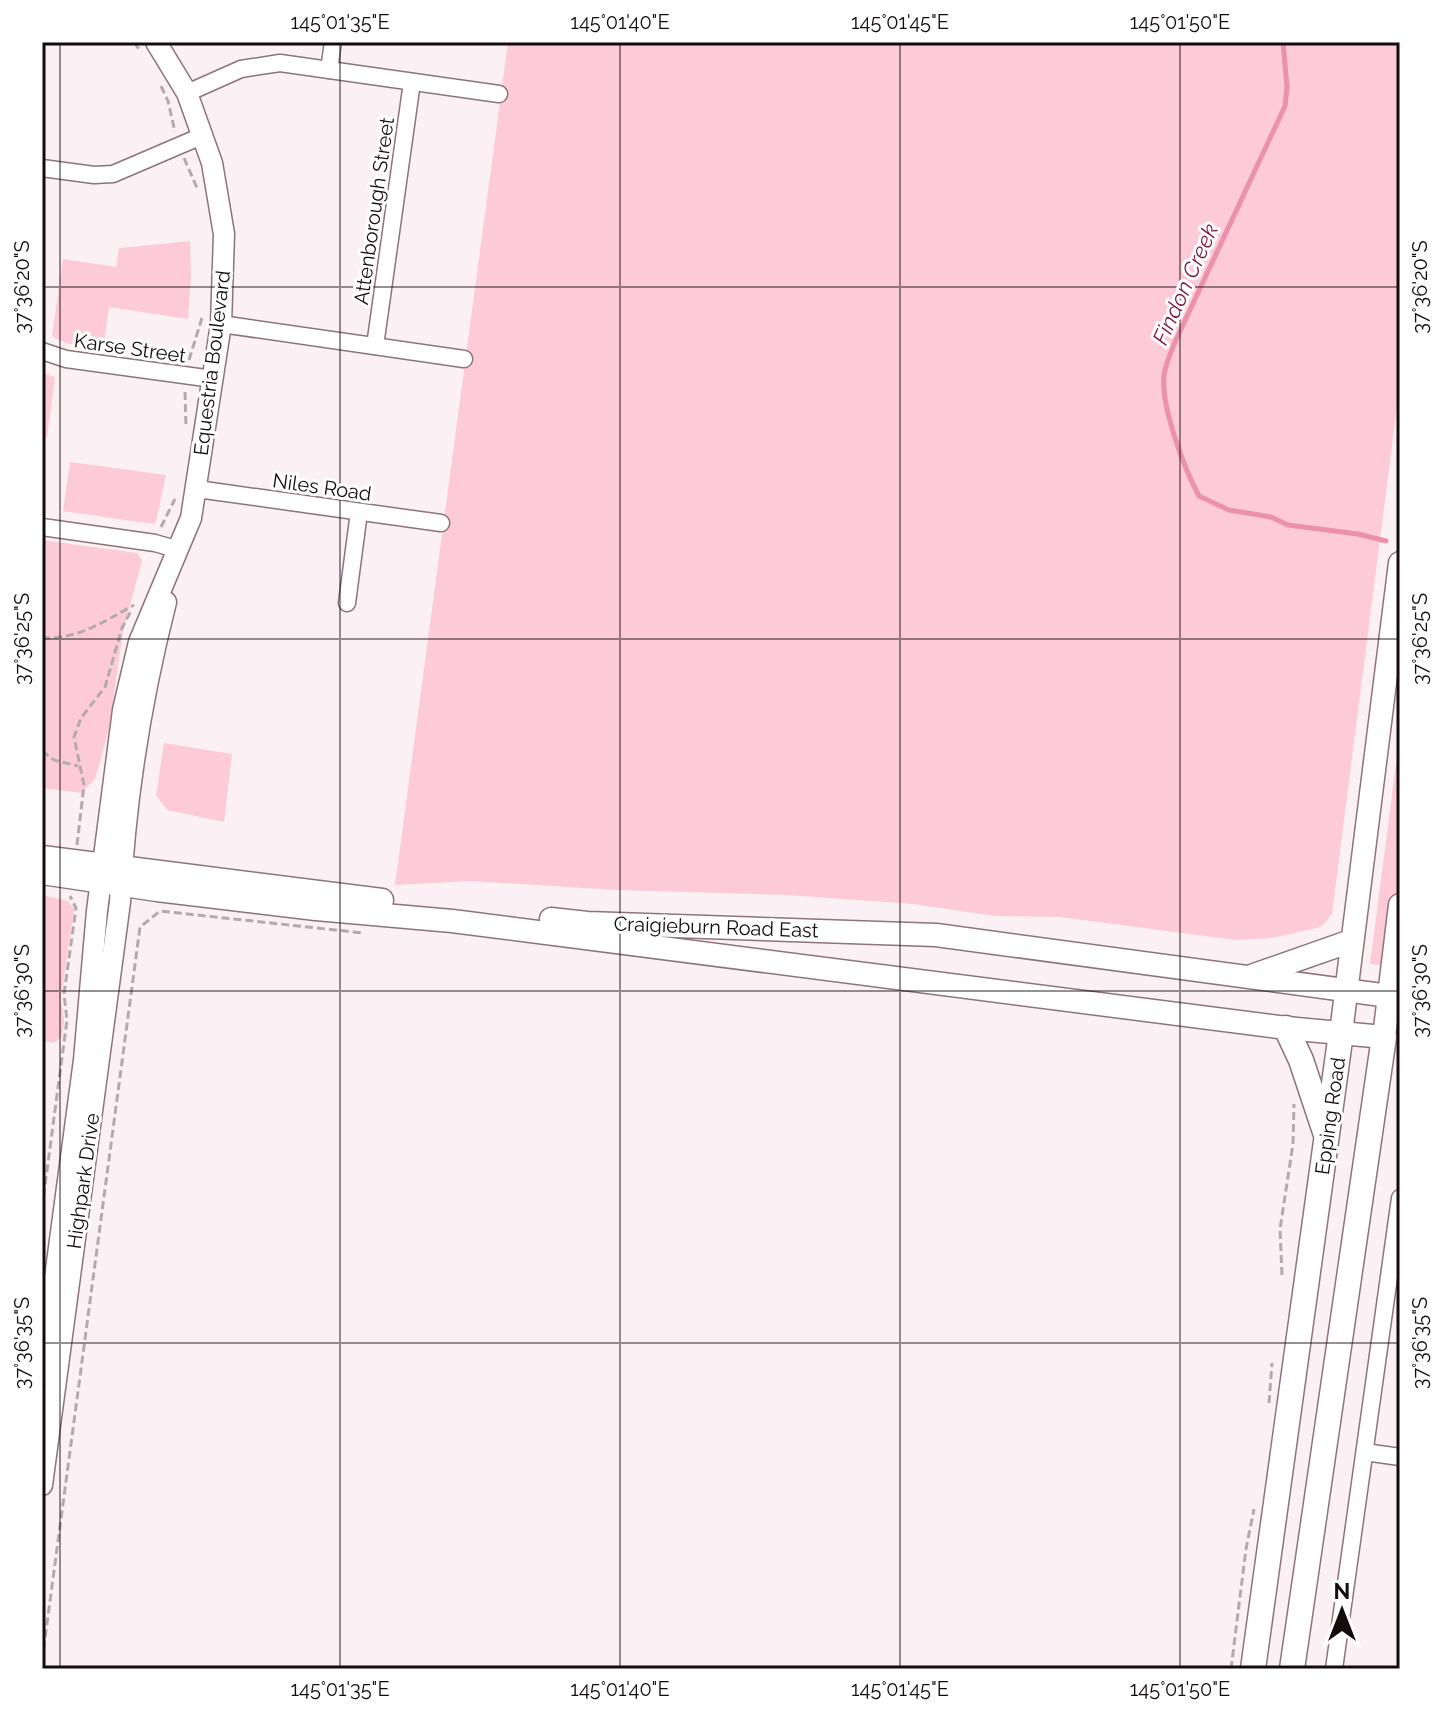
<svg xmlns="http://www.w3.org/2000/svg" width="1442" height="1711" font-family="Raleway,sans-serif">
<rect width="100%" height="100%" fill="#fbf0f3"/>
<g fill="#fccbd7">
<polygon points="508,42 1400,42 1400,383 1332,914 1323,925 1317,928 1272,938 1236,940 1060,917 995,916 913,904 788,895 617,890 470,881 395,885"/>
<polygon points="190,241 191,276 188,319 109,307 103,349 65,343 52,336 63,259 116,267 119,248"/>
<polygon points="42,373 55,377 47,438 42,437"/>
<polygon points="70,462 166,475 156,522 153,524 63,511"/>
<polygon points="42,540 137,553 142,561 123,631 109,729 95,779 81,793 42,788"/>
<polygon points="1400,733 1400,968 1370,964"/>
<polygon points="164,743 232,754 224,822 167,810 156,795"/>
<polygon points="42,895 68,901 74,909 61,997 64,1021 62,1037 54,1043 42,1041"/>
</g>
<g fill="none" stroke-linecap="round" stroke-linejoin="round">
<path stroke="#eb91ab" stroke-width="5" d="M1283,42L1287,87L1285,106L1176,340C1171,352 1165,364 1164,376C1161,407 1184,468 1199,496L1229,510L1271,517L1288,525L1358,534L1386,541"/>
<defs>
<g id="minor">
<polyline points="329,70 333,42"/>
<polyline points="187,93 241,69 280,63 499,94"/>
<polyline points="42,168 94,175 113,174 204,135"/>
<polyline points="221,324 464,359"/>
<polyline points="375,346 412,82"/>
<polyline points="42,351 66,359 213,379"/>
<polyline points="197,489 441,523"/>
<polyline points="42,527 155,543 179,550"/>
<polyline points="347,603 359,512"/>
<polyline points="1365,1452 1400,1457"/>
<polyline points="1334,1669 1400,1198"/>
</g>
<g id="tertiary">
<polyline points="42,1375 84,1060 97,911 123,710 139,642 191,518 221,324 224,234 212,163 187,93 156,42"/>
<path d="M42,1485L120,902C125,801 141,700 166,602"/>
</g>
<g id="secondary">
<polyline points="42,857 382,900"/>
<polyline points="42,873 157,890 316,909 452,921 1286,1028 1384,1037 1400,905"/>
<polyline points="551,919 587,923 936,935 1389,996"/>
<polyline points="1254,975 1351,941"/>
<polyline points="1341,1033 1400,563"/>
</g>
<g id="primary">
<polyline points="1286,1028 1301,1060 1325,1132"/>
<polyline points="1253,1669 1341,1033"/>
<polyline points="1292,1669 1384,1037"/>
</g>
</defs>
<use href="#minor" stroke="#8d747a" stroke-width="19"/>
<use href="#tertiary" stroke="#8d747a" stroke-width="23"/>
<use href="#secondary" stroke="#8d747a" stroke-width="25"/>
<use href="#primary" stroke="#8d747a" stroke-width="27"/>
<g stroke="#b4a9ac" stroke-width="3" stroke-dasharray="8 4" stroke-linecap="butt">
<polyline points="134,42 141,52"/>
<polyline points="161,86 168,101 175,132"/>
<polyline points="184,158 197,188"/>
<polyline points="189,360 202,318"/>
<polyline points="185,392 186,428"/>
<polyline points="161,527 175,499"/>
<path d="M42,638C79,639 103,622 134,605"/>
<polyline points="42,751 54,760 78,766"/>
<polyline points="77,845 84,785 74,737 81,718 105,687 122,628 132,609"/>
<polyline points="42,1208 67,1020 64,994 76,908 70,896"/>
<polyline points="1282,1275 1280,1229 1293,1144 1294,1104"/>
<polyline points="1269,1403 1272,1363"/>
<polyline points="42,1661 140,927 160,911 363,933"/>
<polyline points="1231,1669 1246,1549 1254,1509"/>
</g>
<use href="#minor" stroke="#fff" stroke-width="16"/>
<use href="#tertiary" stroke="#fff" stroke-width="20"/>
<use href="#secondary" stroke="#fff" stroke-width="22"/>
<use href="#primary" stroke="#fff" stroke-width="24"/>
</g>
<path fill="none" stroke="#140b0d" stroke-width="2" stroke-opacity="0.45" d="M60,42V1669M340,42V1669M620,42V1669M900,42V1669M1180,42V1669M42,287H1400M42,639H1400M42,991H1400M42,1343H1400"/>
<g text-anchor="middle" stroke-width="6" stroke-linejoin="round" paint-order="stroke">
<g font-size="20" fill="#140b0d" stroke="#fff">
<text transform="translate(374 211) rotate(-82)" y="7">Attenborough Street</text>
<text transform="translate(130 348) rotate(8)" y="7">Karse Street</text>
<text transform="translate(212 363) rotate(-83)" y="7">Equestria Boulevard</text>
<text transform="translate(322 487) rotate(8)" y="7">Niles Road</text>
<text transform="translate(716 927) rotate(2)" y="7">Craigieburn Road East</text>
<text transform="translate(1330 1116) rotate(-82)" y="7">Epping Road</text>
<text transform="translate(83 1181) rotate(-82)" y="7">Highpark Drive</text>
</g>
<g font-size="22" font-style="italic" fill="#7f1542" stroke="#fff">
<text transform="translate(1185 284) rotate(-66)" y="8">Findon Creek</text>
</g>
</g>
<rect width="1442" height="1711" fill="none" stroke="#ffffff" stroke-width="88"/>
<g transform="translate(1342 1611)" stroke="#ffffff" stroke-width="6" paint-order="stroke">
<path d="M0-6L14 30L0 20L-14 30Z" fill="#140b0d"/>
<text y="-12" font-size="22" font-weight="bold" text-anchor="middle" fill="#140b0d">N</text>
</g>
<rect x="44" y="44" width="1354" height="1623" fill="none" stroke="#140b0d" stroke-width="3"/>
<g font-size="20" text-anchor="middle" fill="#140b0d">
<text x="340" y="29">145°01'35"E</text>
<text x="620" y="29">145°01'40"E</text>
<text x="900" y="29">145°01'45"E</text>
<text x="1180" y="29">145°01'50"E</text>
<text transform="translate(22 287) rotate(-90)" y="7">37°36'20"S</text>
<text transform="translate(1420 287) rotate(-90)" y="7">37°36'20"S</text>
<text transform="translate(22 639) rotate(-90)" y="7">37°36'25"S</text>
<text transform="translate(1420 639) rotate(-90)" y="7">37°36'25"S</text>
<text transform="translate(22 991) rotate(-90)" y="7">37°36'30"S</text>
<text transform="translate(1420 991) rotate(-90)" y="7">37°36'30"S</text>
<text transform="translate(22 1343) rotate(-90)" y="7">37°36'35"S</text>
<text transform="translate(1420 1343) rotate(-90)" y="7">37°36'35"S</text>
<text x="340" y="1696">145°01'35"E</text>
<text x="620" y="1696">145°01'40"E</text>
<text x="900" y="1696">145°01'45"E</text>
<text x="1180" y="1696">145°01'50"E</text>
</g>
</svg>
